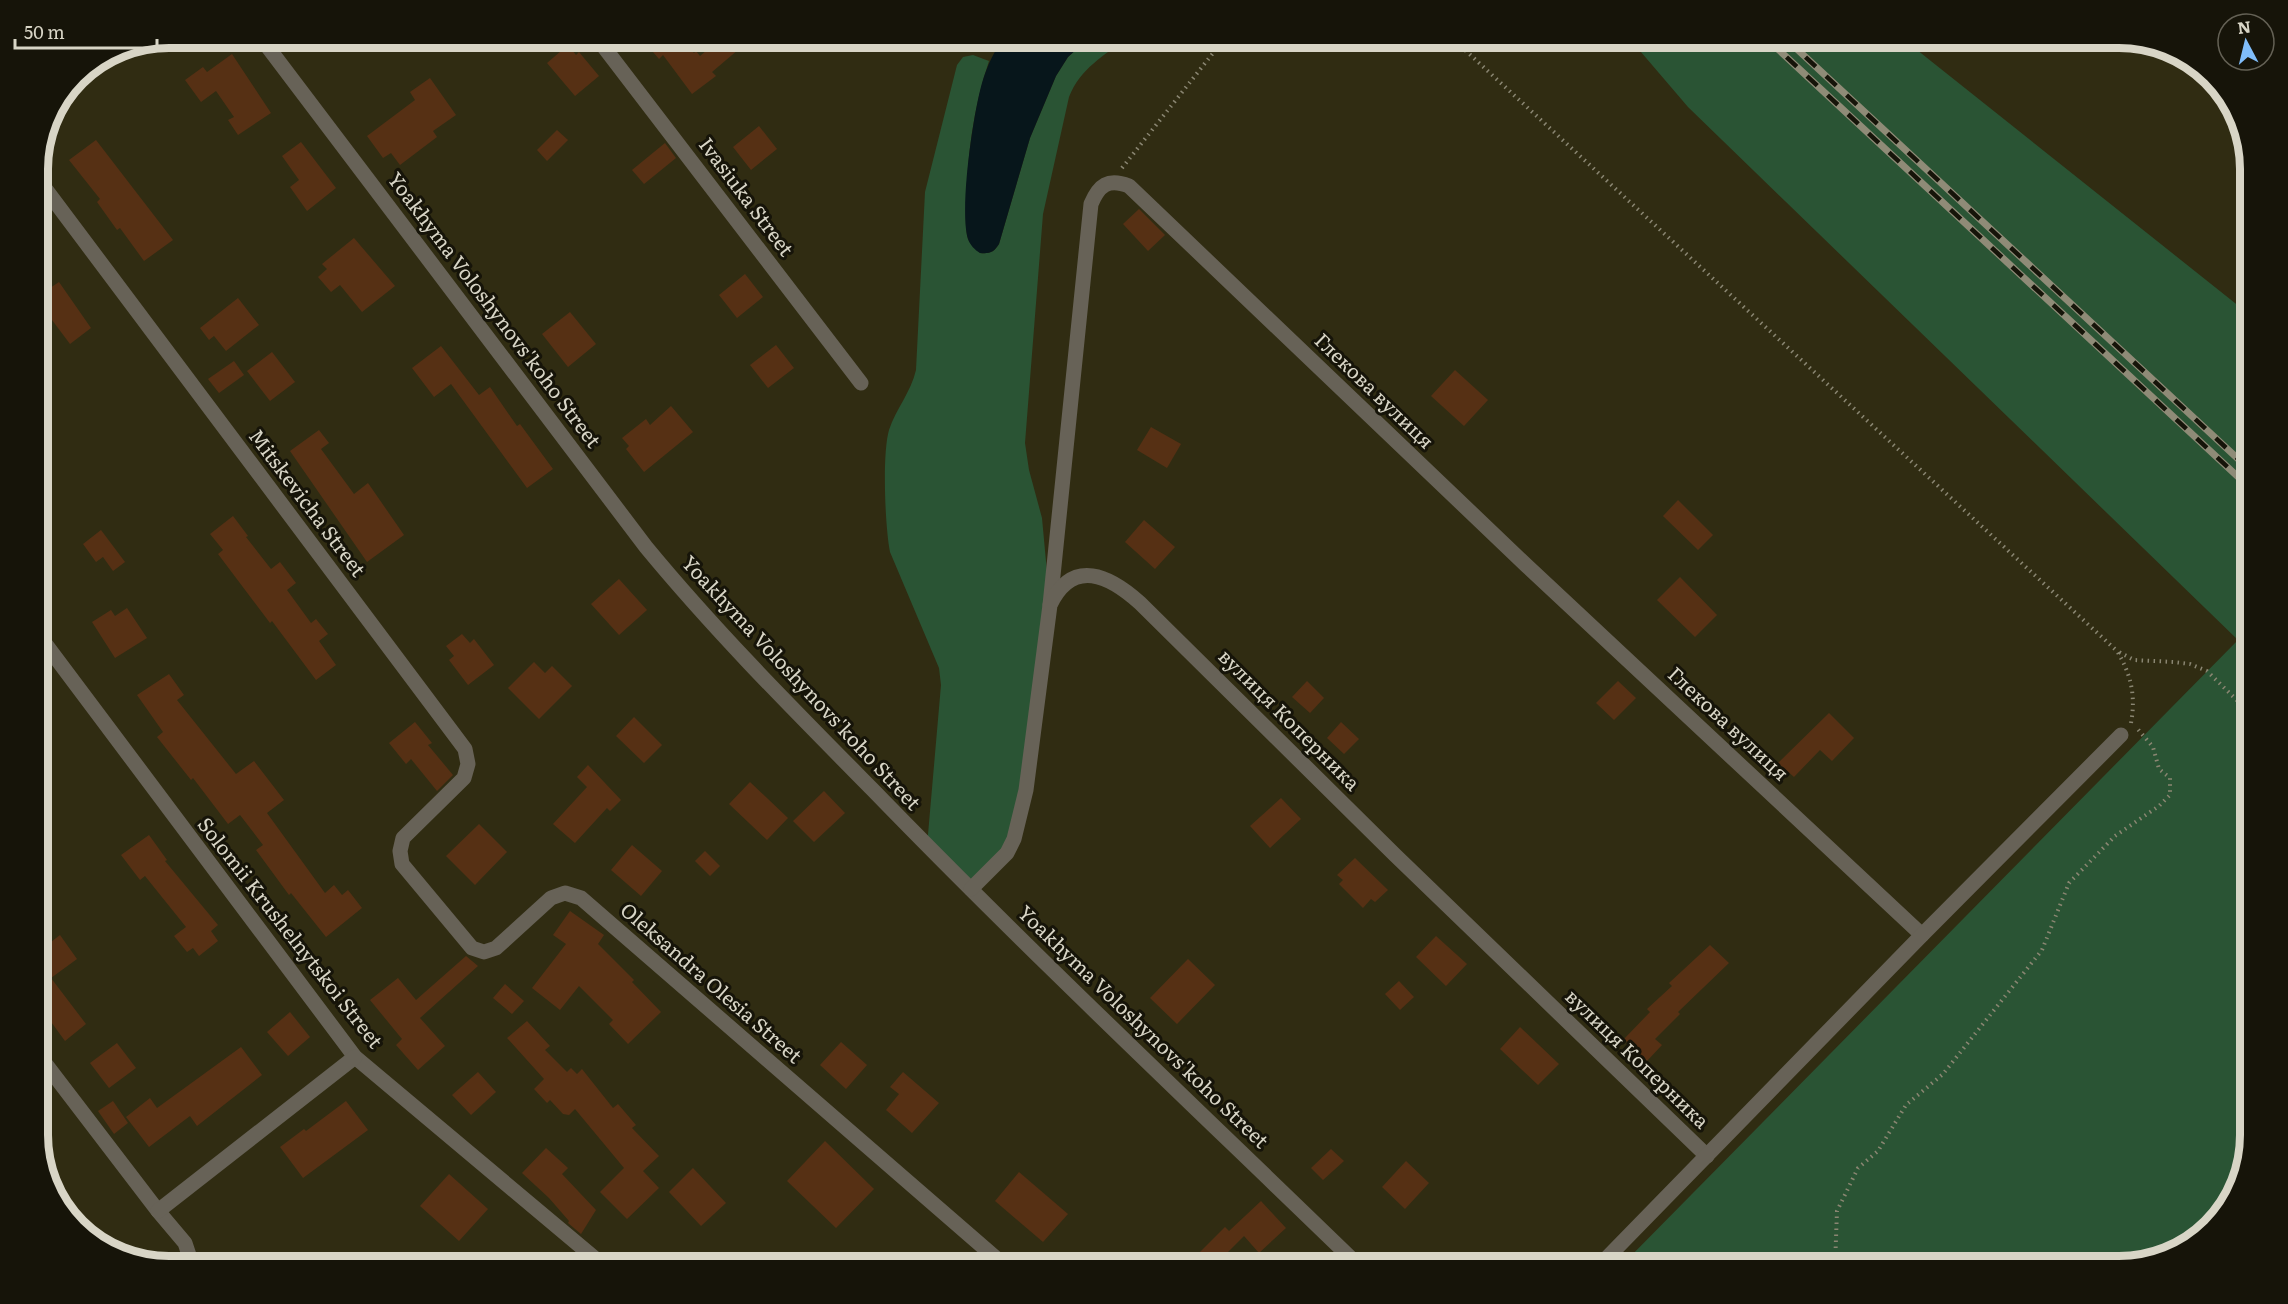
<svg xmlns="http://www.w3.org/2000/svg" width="2288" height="1304" font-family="Literata,serif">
<rect width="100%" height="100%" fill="#302c12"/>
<g fill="#2a5434">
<path d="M1089,38H1128C1104,55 1080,69 1069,97L1043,214L1025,443L1029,470L1042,518L1050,605L1014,839L971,889L927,846L941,685L939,668L890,552C885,527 882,454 889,430C896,409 911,392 916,370L925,192L957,65L963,57L973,55L989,61C973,108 967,158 966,207C966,216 965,230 968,239C970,244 976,249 980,253C990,254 994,252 999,244L1030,138L1056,76L1068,57Z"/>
<polygon points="1629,38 1902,38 2250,315 2250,1136 2233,1201 2185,1249 2120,1266 1621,1266 2238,640 1688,107"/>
</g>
<path fill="#07161b" d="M1004,38H1089L1068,57L1056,76L1030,138L999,244C994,252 990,254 980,253C975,250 970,245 968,239C959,210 973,114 982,83C987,66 994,51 1004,38Z"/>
<g fill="#563014">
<polygon points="641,38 680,38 694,53 696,51 700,56 721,38 752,38 712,72 716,76 692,94 663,55 659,59"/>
<polygon points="568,45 576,55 579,52 599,76 575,96 547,63"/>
<polygon points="232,54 271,113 238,135 228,120 234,117 216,91 201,102 185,80 203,67 207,72"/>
<polygon points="430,78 456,115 433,131 437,137 400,165 391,153 383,158 367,136 415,100 410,92"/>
<polygon points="759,126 777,149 751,170 733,147"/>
<polygon points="557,130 568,140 547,161 537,150"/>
<polygon points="96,140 173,240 144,261 120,228 117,230 97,202 100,199 69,160"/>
<polygon points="301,142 336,188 307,211 290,187 299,180 282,156"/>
<polygon points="665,143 676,158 644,184 632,170"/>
<polygon points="1139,209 1165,235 1148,251 1123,224"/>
<polygon points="354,238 395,286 362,312 340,285 331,292 318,277 327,269 322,264"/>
<polygon points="745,274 763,297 737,318 719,295"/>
<polygon points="59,282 91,328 70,344 49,316 47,318 38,305 38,296"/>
<polygon points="238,298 259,325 226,351 214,336 209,340 200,328"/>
<polygon points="570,312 596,344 568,367 542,334"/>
<polygon points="776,345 794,368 768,388 750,365"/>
<polygon points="441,346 479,395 490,387 517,426 520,424 553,469 527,488 451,384 434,397 412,368"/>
<polygon points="272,352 295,382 270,401 247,371"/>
<polygon points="234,361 244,375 219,393 208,379"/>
<polygon points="1455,370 1488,400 1464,426 1431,396"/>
<polygon points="671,406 693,432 644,472 626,449 629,446 622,438 646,419 650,425"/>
<polygon points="1151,427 1181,444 1167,468 1137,450"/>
<polygon points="319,430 329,443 321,449 354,494 368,483 404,535 367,562 290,451"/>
<polygon points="1678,500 1713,535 1698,550 1663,516"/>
<polygon points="233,516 248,536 246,537 271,569 280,562 296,583 287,590 311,623 316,619 328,634 319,641 336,665 316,680 272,621 270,623 218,554 223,550 210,534"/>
<polygon points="1144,520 1175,547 1155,569 1125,542"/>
<polygon points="101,530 125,562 113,571 103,557 96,562 83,544"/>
<polygon points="1680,577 1717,615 1695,637 1657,600"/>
<polygon points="619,579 647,610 619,635 591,604"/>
<polygon points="127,608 147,638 115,658 92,622 111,610 115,616"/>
<polygon points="462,634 470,643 474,639 494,665 468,685 449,660 454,656 446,646"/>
<polygon points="534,662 545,673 552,666 572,686 539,719 508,688"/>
<polygon points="169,674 184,695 177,700 236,774 254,761 284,800 267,813 325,893 334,885 342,895 348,890 362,908 326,937 291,893 289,895 256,850 263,845 240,815 228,824 193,778 191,780 157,737 163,732 137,695"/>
<polygon points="1307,681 1324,698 1310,713 1292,697"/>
<polygon points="1618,681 1636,698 1614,720 1596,703"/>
<polygon points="1829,713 1854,738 1832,761 1820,750 1794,777 1778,763"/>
<polygon points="634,717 662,745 644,763 616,736"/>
<polygon points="415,722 432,743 428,745 453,775 437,791 411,759 406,764 389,743"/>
<polygon points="1341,722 1359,739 1344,754 1327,738"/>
<polygon points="588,765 621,800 610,811 607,808 575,843 553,824 587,787 577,777"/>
<polygon points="750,782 788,818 767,840 729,804"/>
<polygon points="824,791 845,813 814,842 793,821"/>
<polygon points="1281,798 1301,819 1270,848 1250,826"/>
<polygon points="479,824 507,852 475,885 446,856"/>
<polygon points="149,835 167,860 165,861 218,925 211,931 218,941 199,956 193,948 187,952 174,936 186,927 145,876 140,880 121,855"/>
<polygon points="632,845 662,871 641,896 611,870"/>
<polygon points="705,851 720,866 710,876 695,861"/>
<polygon points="1355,858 1388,890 1375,902 1371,899 1363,908 1339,884 1343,880 1337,875"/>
<polygon points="570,911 604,935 598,944 634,980 632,982 661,1012 628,1044 609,1024 613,1020 579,986 560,1010 532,988 566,944 553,935"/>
<polygon points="38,924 51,942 60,935 77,959 51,978 86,1024 65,1041 38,1004"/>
<polygon points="1436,936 1467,964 1446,986 1416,957"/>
<polygon points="1710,945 1729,963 1678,1012 1680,1014 1655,1039 1662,1045 1647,1061 1624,1039 1650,1012 1647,1009 1672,986 1669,983"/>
<polygon points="466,956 478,966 420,1018 445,1046 418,1070 396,1045 402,1039 370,1000 398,978 416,1000"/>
<polygon points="1188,959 1215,985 1177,1024 1150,998"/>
<polygon points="1399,981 1414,997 1400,1010 1385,994"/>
<polygon points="505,984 524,1001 512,1014 493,998"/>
<polygon points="290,1012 310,1037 288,1056 267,1032"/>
<polygon points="527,1021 550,1046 545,1050 567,1072 571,1068 577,1074 582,1069 613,1108 618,1104 636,1125 632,1128 659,1156 643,1171 659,1188 627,1219 600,1192 624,1168 575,1109 569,1115 563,1114 550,1100 547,1103 534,1089 544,1079 507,1038"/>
<polygon points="1520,1027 1559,1064 1538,1085 1500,1049"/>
<polygon points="841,1042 867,1065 846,1089 820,1065"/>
<polygon points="117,1043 136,1068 109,1088 90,1063"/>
<polygon points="241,1047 262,1075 197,1126 190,1116 149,1147 126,1117 150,1098 157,1108"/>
<polygon points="478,1072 496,1092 471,1115 452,1095"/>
<polygon points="903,1072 939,1103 912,1133 886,1110 899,1094 890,1087"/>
<polygon points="113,1101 128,1123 114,1134 98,1111"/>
<polygon points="346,1101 368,1130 303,1178 280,1147 304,1129 306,1131"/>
<polygon points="825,1141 874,1189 836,1228 787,1181"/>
<polygon points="546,1148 568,1168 562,1174 596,1210 581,1234 568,1223 569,1221 549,1198 522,1173"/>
<polygon points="1331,1149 1344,1161 1323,1180 1311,1168"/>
<polygon points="1406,1161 1429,1183 1405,1209 1382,1187"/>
<polygon points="693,1168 726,1203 701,1226 669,1192"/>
<polygon points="1019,1172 1068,1214 1043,1242 995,1201"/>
<polygon points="449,1174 488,1209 459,1241 420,1206"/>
<polygon points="1261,1201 1286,1228 1259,1253 1244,1236 1214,1266 1204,1266 1195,1257 1225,1227 1229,1231"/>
</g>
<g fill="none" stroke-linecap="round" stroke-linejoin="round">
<g stroke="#8a8672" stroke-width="4" stroke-dasharray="1.5 4.5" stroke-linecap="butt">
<polyline points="1452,38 2117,651"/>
<polyline points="1122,168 1225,38"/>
<path d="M2131,723C2136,696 2131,674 2117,651L2134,660L2174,662L2190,664L2207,671L2250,713"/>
<polyline points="1835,1266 1837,1211 1858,1168 1878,1151 1906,1105 1943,1074 2042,950 2069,883 2115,836 2159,806 2170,795 2170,778 2159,769 2153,747 2136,727"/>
</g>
<g stroke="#676257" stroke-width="15">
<path d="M261,38L646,547C717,633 794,710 872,789C1030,952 1196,1108 1359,1266"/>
<polyline points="597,38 861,383"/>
<polyline points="38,179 465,749 468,764 464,778 403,838 400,851 402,864 472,948 484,952 496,948 551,898 565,893 581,898 1005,1266"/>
<path d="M1050,605L1091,204C1099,185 1108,178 1129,186L1527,566L1922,935"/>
<polyline points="38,634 355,1057 604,1266"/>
<path d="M971,889L1007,853L1014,839L1026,790L1050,605C1073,557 1110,576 1140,603L1395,855L1707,1156"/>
<polyline points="38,1054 158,1211 185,1243 189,1255 186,1266"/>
<polyline points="158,1211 355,1057"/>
<polyline points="1599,1266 1922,935 2121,735"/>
</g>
<defs>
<g id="rail">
<polyline points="1766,38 2250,488"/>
<polyline points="1785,38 2250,470"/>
</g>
</defs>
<use href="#rail" stroke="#8f8b77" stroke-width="7"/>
<use href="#rail" stroke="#161409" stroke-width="4.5" stroke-dasharray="14" stroke-linecap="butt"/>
</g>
<g text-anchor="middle" stroke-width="6" stroke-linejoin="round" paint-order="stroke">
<g font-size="20" fill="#d8d5c6" stroke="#161409">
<text transform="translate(746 197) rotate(53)" y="7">Ivasiuka Street</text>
<text transform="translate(494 310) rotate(53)" y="7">Yoakhyma Voloshynovs'koho Street</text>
<text transform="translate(1374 391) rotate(44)" y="7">Глекова вулиця</text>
<text transform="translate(307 503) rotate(53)" y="7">Mitskevicha Street</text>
<text transform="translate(801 683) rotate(47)" y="7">Yoakhyma Voloshynovs'koho Street</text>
<text transform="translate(1289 720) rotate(45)" y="7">вулиця Коперника</text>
<text transform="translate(1728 724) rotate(43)" y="7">Глекова вулиця</text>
<text transform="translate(290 933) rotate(52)" y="7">Solomii Krushelnytskoi Street</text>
<text transform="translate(711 983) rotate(41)" y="7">Oleksandra Olesia Street</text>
<text transform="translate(1143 1027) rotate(44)" y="7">Yoakhyma Voloshynovs'koho Street</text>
<text transform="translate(1637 1059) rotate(44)" y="7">вулиця Коперника</text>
</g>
</g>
<path d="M0 0H2288V1304H0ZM169 48H2119A121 121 0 0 1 2240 169V1135A121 121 0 0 1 2119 1256H169A121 121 0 0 1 48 1135V169A121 121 0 0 1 169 48Z" fill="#161409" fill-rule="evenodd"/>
<path fill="none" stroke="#d8d5c6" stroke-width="8" d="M169 48H2119A121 121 0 0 1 2240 169V1135A121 121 0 0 1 2119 1256H169A121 121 0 0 1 48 1135V169A121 121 0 0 1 169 48Z"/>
<g transform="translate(2246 42) rotate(353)"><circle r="28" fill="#161409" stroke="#646155" stroke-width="1.5"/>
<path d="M0-4.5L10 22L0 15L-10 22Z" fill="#80bdfa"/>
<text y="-9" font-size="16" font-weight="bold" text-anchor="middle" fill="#d8d5c6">N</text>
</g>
<path d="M15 39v9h142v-9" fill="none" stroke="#d8d5c6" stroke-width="3"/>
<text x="24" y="39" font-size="18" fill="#d8d5c6" stroke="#161409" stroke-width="4.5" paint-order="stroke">50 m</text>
</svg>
